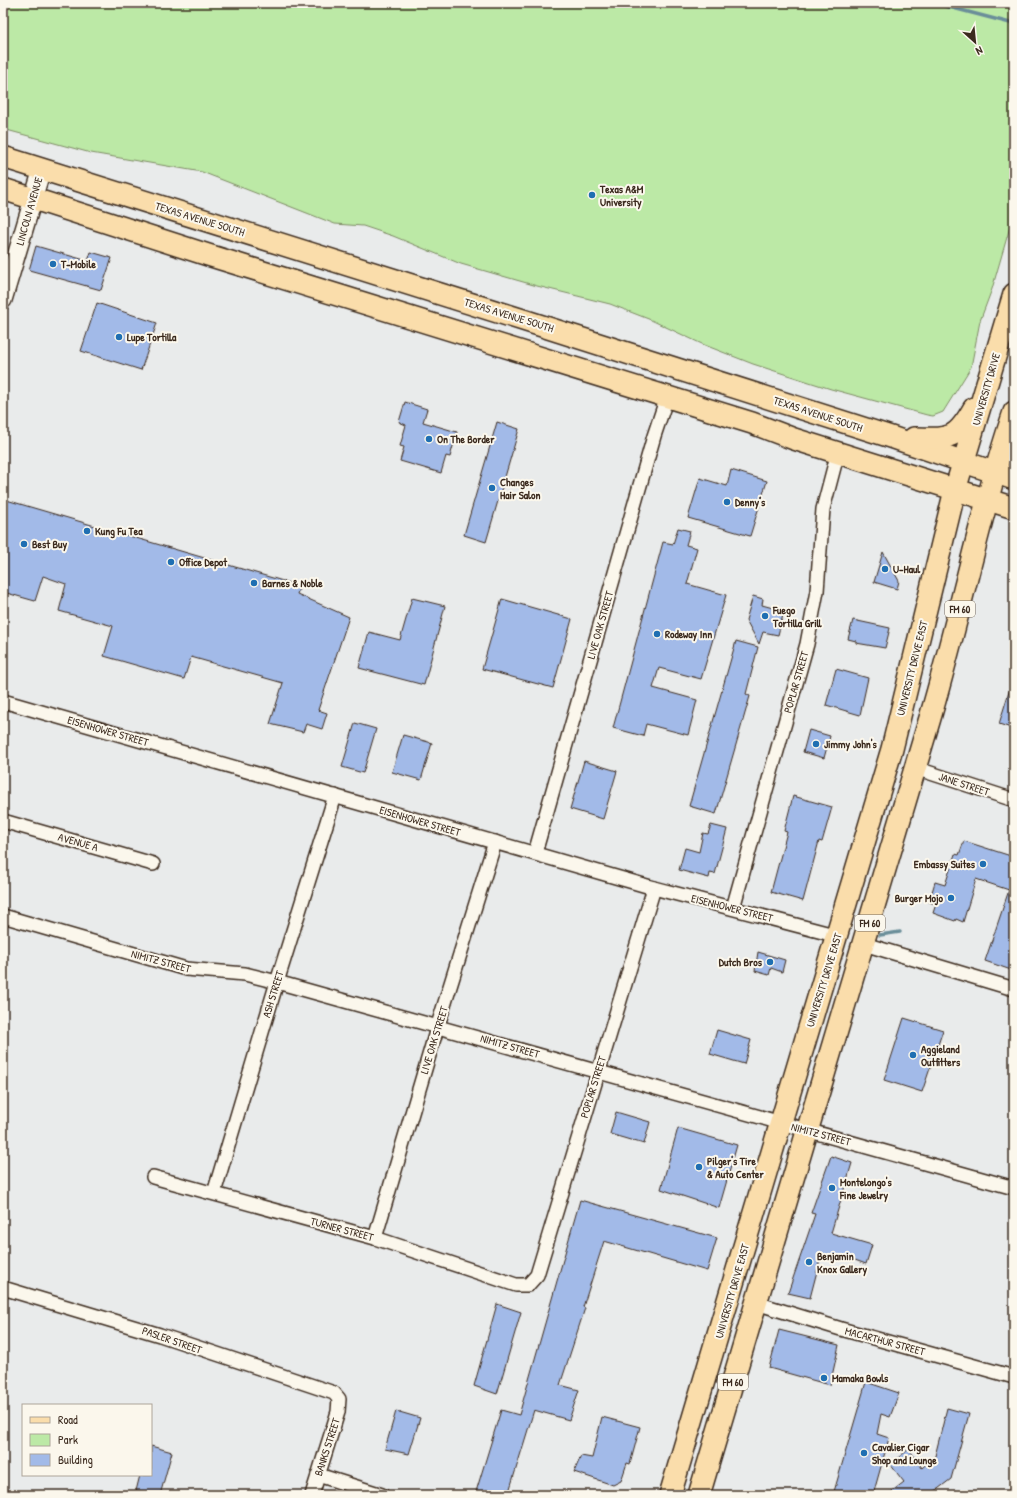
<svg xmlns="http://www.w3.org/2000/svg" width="1017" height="1498" font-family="'Patrick Hand',sans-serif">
<rect width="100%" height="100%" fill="#e9ebeb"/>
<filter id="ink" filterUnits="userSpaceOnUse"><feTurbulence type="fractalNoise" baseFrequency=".025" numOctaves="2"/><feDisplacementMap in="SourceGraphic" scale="8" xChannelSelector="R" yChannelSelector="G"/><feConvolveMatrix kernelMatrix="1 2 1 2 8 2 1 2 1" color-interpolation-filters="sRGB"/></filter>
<g filter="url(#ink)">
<polygon fill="#bce9a6" stroke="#7c8a62" points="3,3 1014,3 1014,213 992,289 980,321 971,367 943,412 933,416 927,415 831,389 753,364 702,344 651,320 610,304 537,286 461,264 393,236 363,226 335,224 202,172 91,153 3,129"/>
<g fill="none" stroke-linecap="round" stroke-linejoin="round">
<g stroke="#6a8e99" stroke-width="3.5">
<polyline points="934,3 1014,24"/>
<polyline points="880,935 900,932"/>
</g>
</g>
<g fill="#a2bae8" stroke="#3b2a1e">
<polygon points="36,246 88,261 91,252 112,258 101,290 29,270"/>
<polygon points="97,303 157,323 141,370 81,351"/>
<polygon points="405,402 427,409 423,422 457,432 450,457 446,456 441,473 400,461 404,447 400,446 406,425 399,422"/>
<polygon points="497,422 519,429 486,542 464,535"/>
<polygon points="731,470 767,481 750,536 688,518 700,478 727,486"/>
<polygon points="3,499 300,586 297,594 349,617 318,710 327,713 322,729 306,724 303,732 270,724 283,683 191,657 184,679 104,656 113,626 59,611 66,584 43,576 35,601 3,592"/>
<polygon points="678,528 690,531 686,545 697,548 687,584 726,595 701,679 659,668 653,688 697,700 688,735 646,724 643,736 613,728 663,542 673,544"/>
<polygon points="883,552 899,581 897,589 874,582"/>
<polygon points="753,596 763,599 762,605 784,611 778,635 763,632 759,644 746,620"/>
<polygon points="412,598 445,606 424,685 359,668 369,632 400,640"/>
<polygon points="502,599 572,619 553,688 482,669"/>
<polygon points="853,620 890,628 885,648 856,643 856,641 848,639"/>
<polygon points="736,641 758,647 746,694 750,696 716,814 689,806"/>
<polygon points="836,669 868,678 860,715 826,705"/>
<polygon points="1012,682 1014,683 1014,729 999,724"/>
<polygon points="355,723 376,729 363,773 342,767"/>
<polygon points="809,730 830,736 824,758 803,752"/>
<polygon points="403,735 432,743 421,780 392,772"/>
<polygon points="584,761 617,771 603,819 570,809"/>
<polygon points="793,796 832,807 822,842 819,841 803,901 771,892 787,832 784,831"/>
<polygon points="711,825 727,829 715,874 710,873 709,878 679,870 685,848 699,852 703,833 708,834"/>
<polygon points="964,841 1014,857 1014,971 985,961 1009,890 976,879 963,922 956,919 955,921 933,913 936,904 929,902 935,882 945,885 955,854 959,855"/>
<polygon points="758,952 785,960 782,972 771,968 769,975 755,971"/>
<polygon points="904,1018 943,1030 922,1092 884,1080"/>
<polygon points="717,1030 751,1040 744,1064 710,1054"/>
<polygon points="616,1112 650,1122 644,1144 610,1134"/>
<polygon points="678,1128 737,1145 719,1208 661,1189"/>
<polygon points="831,1156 852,1163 831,1233 872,1245 866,1264 841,1255 838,1261 821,1256 810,1298 788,1293 815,1214 811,1213"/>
<polygon points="580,1200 717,1238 707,1271 604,1241 583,1307 585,1308 560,1385 579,1390 569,1420 534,1410 508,1495 475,1495 501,1410 519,1415"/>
<polygon points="497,1304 521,1312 497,1394 474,1386"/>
<polygon points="779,1330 839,1345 830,1385 769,1368"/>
<polygon points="866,1382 899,1393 890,1417 881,1414 877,1434 889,1438 873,1495 833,1495"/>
<polygon points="947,1408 969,1414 951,1479 930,1495 887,1495 904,1482 890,1464 909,1449 922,1468 935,1456"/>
<polygon points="396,1411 420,1418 409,1454 385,1449"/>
<polygon points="602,1417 640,1427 630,1464 627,1463 621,1481 613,1485 574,1472 581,1456 592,1458"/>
<polygon points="151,1446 172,1452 160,1495 135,1495 140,1475 151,1475"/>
</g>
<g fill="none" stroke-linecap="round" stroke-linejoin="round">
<defs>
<g id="minor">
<polyline points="3,701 654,888 838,936"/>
<polyline points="915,768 1014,800"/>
<polyline points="3,821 153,864"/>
<polyline points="535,853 654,436 667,397"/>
<polyline points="733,908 807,644 817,591 823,509 838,452"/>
<polyline points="3,916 186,969 245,974 277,982 1014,1188"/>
<polyline points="864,944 1014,989"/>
<polyline points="153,1177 375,1238 516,1285 528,1285 537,1275 654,888"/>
<polyline points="214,1193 277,982 335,796"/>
<polyline points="375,1238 438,1025 495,842"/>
<polyline points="3,1288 160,1335 334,1393 339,1399 338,1412 312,1495"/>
<polyline points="756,1303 841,1329 1014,1377"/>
<polyline points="318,1475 382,1495"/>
</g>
<polyline id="tertiary" points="3,300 42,169"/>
<g id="primary">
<polyline points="3,157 520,319 891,437 1014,479"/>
<polyline points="3,189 208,255 752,423 794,439 1014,508"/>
<path d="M914,438C950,439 956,440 974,408"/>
<polyline points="670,1495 892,749 955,490 1014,294"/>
<path d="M699,1495C776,1236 853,977 930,718C960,616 980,512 1014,412"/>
</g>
</defs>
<use href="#minor" stroke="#3b2a1e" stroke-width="16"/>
<use href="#tertiary" stroke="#3b2a1e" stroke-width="20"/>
<use href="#primary" stroke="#3b2a1e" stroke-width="24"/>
<use href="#minor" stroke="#fbf7ec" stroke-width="13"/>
<use href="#tertiary" stroke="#fbf7ec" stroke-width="17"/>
<use href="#primary" stroke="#faddab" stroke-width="21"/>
</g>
</g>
<g fill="#1f6fb2" stroke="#fbf7ec" stroke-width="1.5">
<circle cx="592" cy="195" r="4"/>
<circle cx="53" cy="264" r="4"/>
<circle cx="119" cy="337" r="4"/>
<circle cx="429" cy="439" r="4"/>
<circle cx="492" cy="488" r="4"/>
<circle cx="727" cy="502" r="4"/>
<circle cx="87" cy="531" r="4"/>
<circle cx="24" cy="544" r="4"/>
<circle cx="171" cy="562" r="4"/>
<circle cx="885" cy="569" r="4"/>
<circle cx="254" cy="583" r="4"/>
<circle cx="765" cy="616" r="4"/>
<circle cx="657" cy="634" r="4"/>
<circle cx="816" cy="744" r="4"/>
<circle cx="983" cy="864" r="4"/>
<circle cx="951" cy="898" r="4"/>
<circle cx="770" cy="962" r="4"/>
<circle cx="913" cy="1055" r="4"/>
<circle cx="699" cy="1167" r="4"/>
<circle cx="832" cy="1188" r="4"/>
<circle cx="809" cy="1262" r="4"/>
<circle cx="824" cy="1378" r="4"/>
<circle cx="864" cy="1453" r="4"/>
</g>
<g text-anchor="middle" stroke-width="4" stroke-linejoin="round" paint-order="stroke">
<g fill="#fbf7ec" stroke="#75685c" stroke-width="1">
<rect x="945" y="601" width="30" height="16" rx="3"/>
<rect x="855" y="915" width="30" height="16" rx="3"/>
<rect x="718" y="1374" width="30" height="16" rx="3"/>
</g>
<g font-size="10" font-weight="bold" fill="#3b2a1e">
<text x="960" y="613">FM 60</text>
<text x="870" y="927">FM 60</text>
<text x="733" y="1386">FM 60</text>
</g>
<g font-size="11" font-weight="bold" fill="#3b2a1e" stroke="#fbf7ec" text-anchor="start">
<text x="600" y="193">Texas A&amp;M<tspan x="600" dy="13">University</tspan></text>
<text x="61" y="268">T-Mobile</text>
<text x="127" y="341">Lupe Tortilla</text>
<text x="437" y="443">On The Border</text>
<text x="500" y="486">Changes<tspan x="500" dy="13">Hair Salon</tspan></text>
<text x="735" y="506">Denny's</text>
<text x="95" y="535">Kung Fu Tea</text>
<text x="32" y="548">Best Buy</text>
<text x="179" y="566">Office Depot</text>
<text x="893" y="573">U-Haul</text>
<text x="262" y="587">Barnes &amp; Noble</text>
<text x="773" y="614">Fuego<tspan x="773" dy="13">Tortilla Grill</tspan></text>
<text x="665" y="638">Rodeway Inn</text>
<text x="824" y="748">Jimmy John's</text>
<text x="975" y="868" text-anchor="end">Embassy Suites</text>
<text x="943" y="902" text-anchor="end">Burger Mojo</text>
<text x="762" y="966" text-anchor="end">Dutch Bros</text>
<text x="921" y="1053">Aggieland<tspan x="921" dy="13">Outfitters</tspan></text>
<text x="707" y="1165">Pilger's Tire<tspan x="707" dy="13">&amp; Auto Center</tspan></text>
<text x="840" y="1186">Montelongo's<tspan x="840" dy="13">Fine Jewelry</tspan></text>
<text x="817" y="1260">Benjamin<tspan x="817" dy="13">Knox Gallery</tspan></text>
<text x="832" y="1382">Mamaka Bowls</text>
<text x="872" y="1451">Cavalier Cigar<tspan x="872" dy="13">Shop and Lounge</tspan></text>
</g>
<g font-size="11" fill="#3b2a1e" stroke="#fbf7ec">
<text transform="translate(29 211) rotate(-74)" y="4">LINCOLN AVENUE</text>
<text transform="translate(200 219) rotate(17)" y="4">TEXAS AVENUE SOUTH</text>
<text transform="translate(509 315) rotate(17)" y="4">TEXAS AVENUE SOUTH</text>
<text transform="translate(986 389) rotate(-74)" y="4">UNIVERSITY DRIVE</text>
<text transform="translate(818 414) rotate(18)" y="4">TEXAS AVENUE SOUTH</text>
<text transform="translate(600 625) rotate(-74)" y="4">LIVE OAK STREET</text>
<text transform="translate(912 668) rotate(-76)" y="4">UNIVERSITY DRIVE EAST</text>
<text transform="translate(796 682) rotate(-74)" y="4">POPLAR STREET</text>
<text transform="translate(108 731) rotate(16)" y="4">EISENHOWER STREET</text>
<text transform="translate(964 784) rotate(18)" y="4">JANE STREET</text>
<text transform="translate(420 821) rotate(16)" y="4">EISENHOWER STREET</text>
<text transform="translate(78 842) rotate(16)" y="4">AVENUE A</text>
<text transform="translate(732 908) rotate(14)" y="4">EISENHOWER STREET</text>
<text transform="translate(161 961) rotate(15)" y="4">NIMITZ STREET</text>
<text transform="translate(824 980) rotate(-73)" y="4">UNIVERSITY DRIVE EAST</text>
<text transform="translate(273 994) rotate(-73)" y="4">ASH STREET</text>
<text transform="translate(434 1040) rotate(-73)" y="4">LIVE OAK STREET</text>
<text transform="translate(510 1046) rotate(16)" y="4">NIMITZ STREET</text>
<text transform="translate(593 1087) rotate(-73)" y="4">POPLAR STREET</text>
<text transform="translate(821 1134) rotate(15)" y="4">NIMITZ STREET</text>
<text transform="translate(342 1229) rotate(15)" y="4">TURNER STREET</text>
<text transform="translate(732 1291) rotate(-74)" y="4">UNIVERSITY DRIVE EAST</text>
<text transform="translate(172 1340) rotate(19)" y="4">PASLER STREET</text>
<text transform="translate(885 1341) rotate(15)" y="4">MACARTHUR STREET</text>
<text transform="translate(327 1447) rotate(-72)" y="4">BANKS STREET</text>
</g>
</g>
<rect width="1017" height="1498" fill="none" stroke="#fbf7ec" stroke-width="16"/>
<rect x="8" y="8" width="1001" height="1482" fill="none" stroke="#3b2a1e" stroke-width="1.5" filter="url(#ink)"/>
<rect x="22" y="1404" width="130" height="72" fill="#fbf7ec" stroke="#aea59a"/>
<rect x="30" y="1417" width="20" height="6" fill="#faddab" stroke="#aea59a"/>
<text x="58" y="1424" font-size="12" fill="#3b2a1e">Road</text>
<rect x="30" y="1434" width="20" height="12" fill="#bce9a6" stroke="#aea59a"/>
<text x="58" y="1444" font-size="12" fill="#3b2a1e">Park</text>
<rect x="30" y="1454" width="20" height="12" fill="#a2bae8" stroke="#aea59a"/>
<text x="58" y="1464" font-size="12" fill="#3b2a1e">Building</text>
<g transform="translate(975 42) rotate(153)" stroke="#fbf7ec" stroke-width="3" paint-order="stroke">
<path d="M0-3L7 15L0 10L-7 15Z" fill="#3b2a1e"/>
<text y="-6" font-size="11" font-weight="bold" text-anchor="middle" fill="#3b2a1e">N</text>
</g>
</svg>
